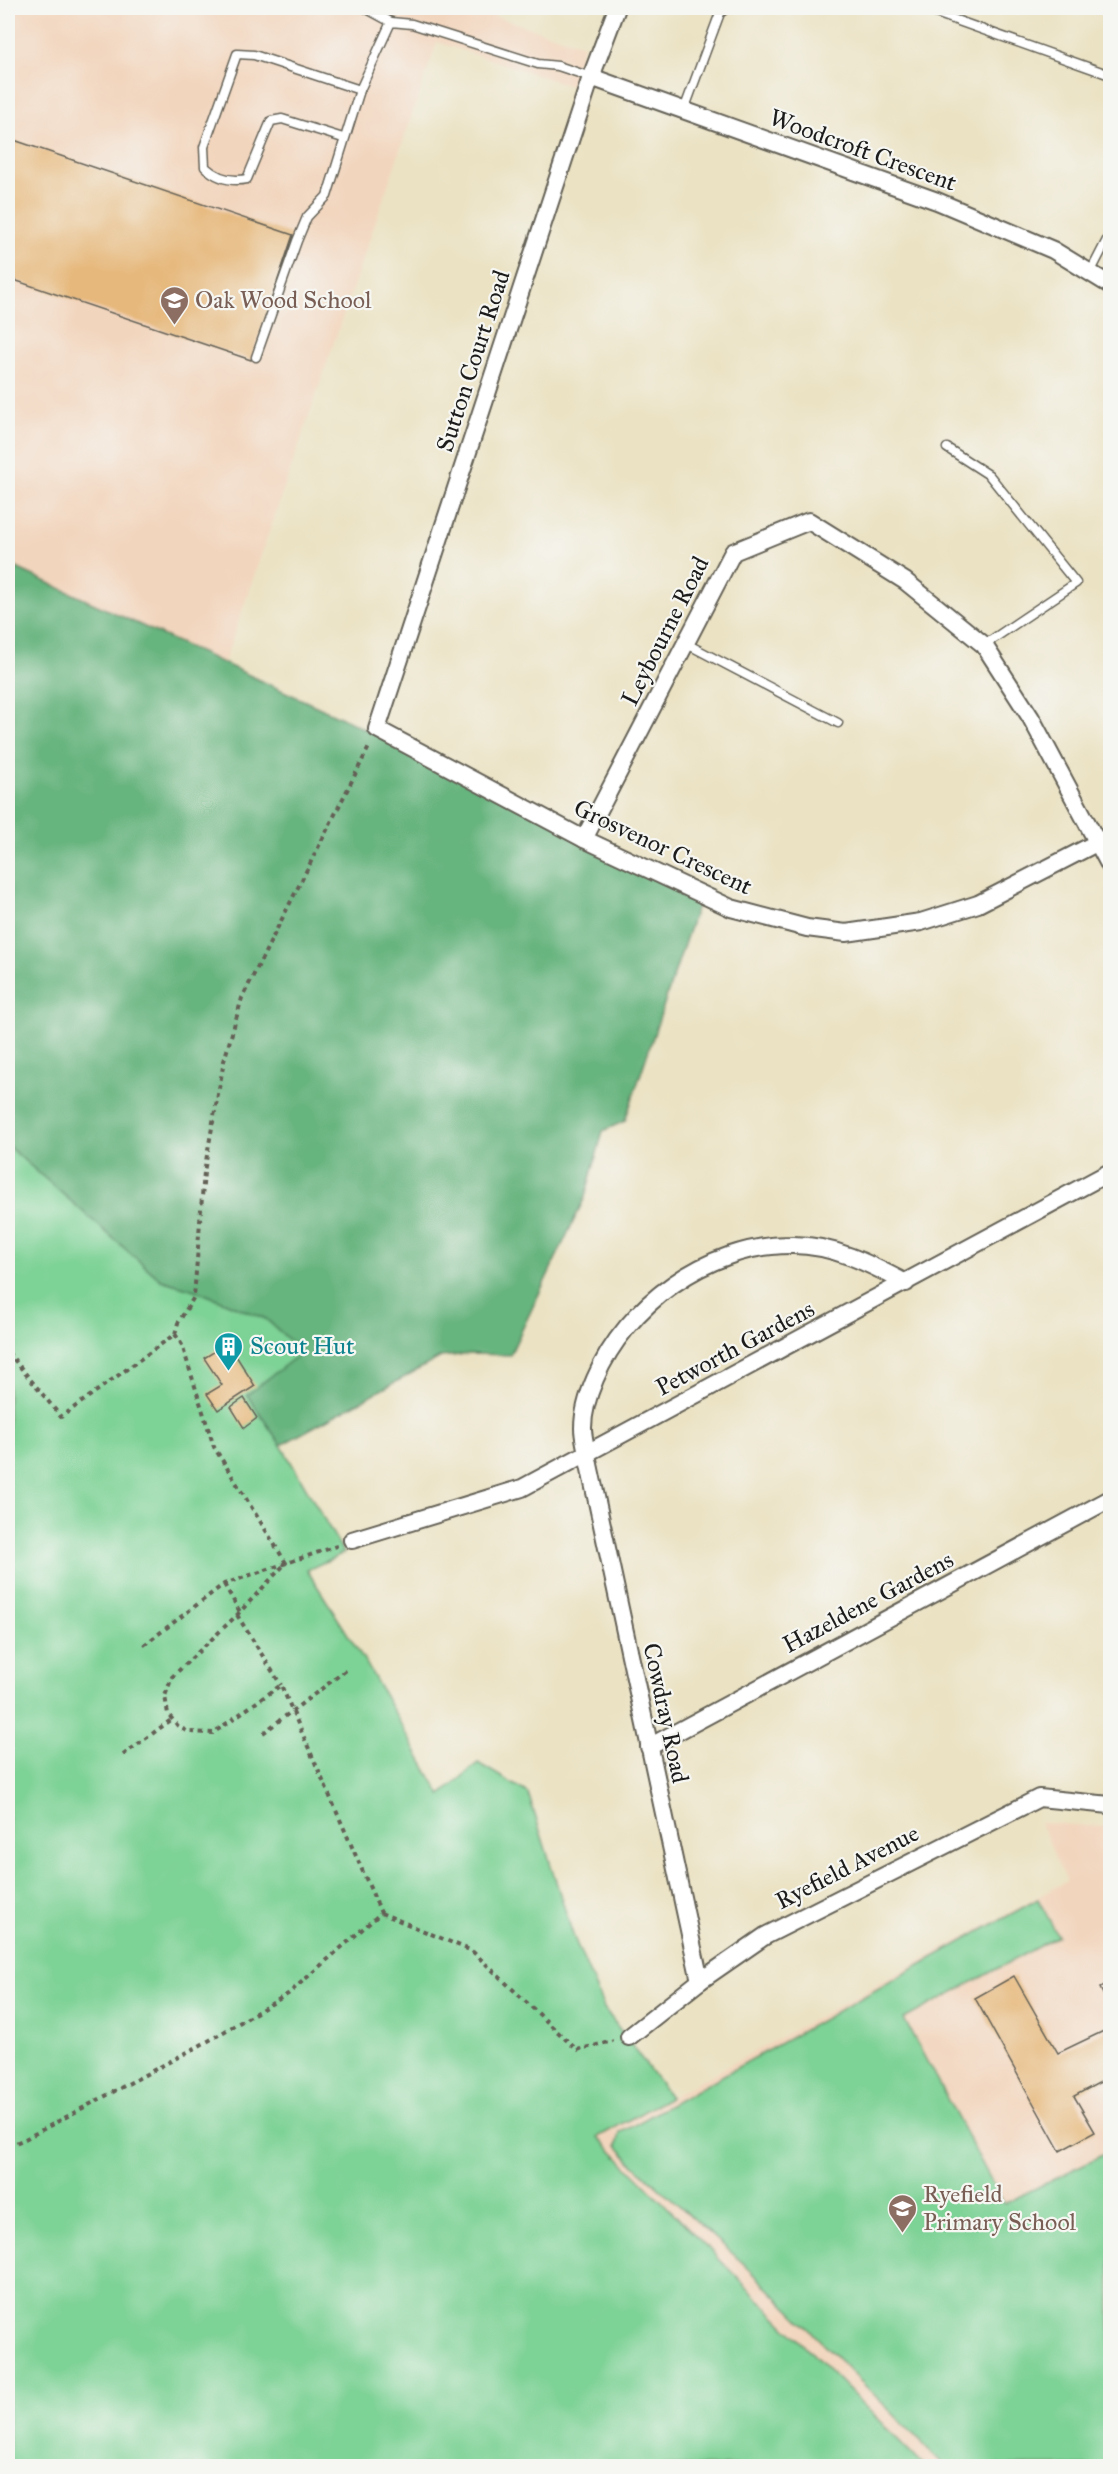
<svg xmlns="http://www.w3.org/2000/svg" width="1118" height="2474" font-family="'IM FELL Great Primer',serif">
<rect width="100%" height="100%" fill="#f6f6f2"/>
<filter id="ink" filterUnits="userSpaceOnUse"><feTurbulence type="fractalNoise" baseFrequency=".0167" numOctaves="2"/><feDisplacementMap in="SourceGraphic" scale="12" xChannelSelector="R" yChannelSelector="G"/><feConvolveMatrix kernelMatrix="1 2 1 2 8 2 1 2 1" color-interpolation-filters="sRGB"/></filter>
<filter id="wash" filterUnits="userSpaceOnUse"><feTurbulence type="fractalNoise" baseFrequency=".008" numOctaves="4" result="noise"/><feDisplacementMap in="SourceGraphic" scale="24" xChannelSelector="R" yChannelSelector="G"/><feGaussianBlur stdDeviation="1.35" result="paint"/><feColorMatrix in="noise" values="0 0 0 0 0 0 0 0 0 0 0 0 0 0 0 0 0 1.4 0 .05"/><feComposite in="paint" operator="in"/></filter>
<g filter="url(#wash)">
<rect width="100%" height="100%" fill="#ebe2c3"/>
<g fill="#f2d5bd">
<polygon points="8,8 469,8 583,45 571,86 437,42 224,663 8,564"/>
<polygon points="1040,1823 1110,1827 1110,2466 924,2466 598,2137 1067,1881"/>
</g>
<g fill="#7dd295" stroke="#4c7758" stroke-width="1.5">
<polygon points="8,1146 161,1280 195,1290 266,1319 303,1352 247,1395 281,1445 344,1553 307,1570 366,1663 441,1795 478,1763 528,1793 573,1935 604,2008 670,2097 598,2137 924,2466 8,2466"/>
<polygon points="1038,1899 1058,1936 904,2019 1004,2204 1110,2151 1110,2466 945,2466 744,2264 632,2163 617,2146 620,2133"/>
</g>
<polygon fill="#66b47e" stroke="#41684d" stroke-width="1.5" points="8,564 342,718 701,894 625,1121 603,1131 585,1197 510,1355 471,1354 441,1357 281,1445 247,1395 302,1352 266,1319 195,1290 161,1280 8,1146"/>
<g id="blocks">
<g fill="#e6b87b">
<polygon points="8,138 293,235 251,360 8,278"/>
<polygon points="228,1343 255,1386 218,1410 207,1394 222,1385 204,1358"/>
<polygon points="244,1398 257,1418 244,1428 231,1407"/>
<polygon points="1014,1976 1058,2053 1110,2028 1110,2077 1074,2096 1095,2132 1060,2151 975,1998"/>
<polygon points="1110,1981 1110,2008 1100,1988"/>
</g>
</g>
</g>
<g filter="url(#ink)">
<use href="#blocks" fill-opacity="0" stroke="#646156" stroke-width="1.5"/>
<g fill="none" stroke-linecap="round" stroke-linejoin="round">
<defs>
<g id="service">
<polyline points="365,8 391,22"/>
<polyline points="922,8 1110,75"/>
<polyline points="684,110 720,13 727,8"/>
<path d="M343,138L282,119L271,121L247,179C232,182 217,178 205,167L204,147L237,54L254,55L360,90"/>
<polyline points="1090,273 1110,234"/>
<polyline points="256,357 297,241 307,217 327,196 360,90 391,22 412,24 538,64 558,66 591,77"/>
<polyline points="947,448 989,475 1076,583 984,645"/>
<polyline points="685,643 838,723"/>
</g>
<g id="minor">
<polyline points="617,8 591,77 377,729 584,839 731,908 807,928 846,933 921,922 978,904 1110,836"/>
<polyline points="591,77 937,201 1053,250 1110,285"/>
<polyline points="584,839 733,552 809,521 905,581 984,645 1031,718 1110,866"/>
<polyline points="352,1540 522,1488 1110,1172"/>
<polyline points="649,1747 1110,1499"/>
<path d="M700,1981L587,1455C586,1446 583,1437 583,1428C583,1412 589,1393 595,1379C626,1305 708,1245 790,1245C832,1244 870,1264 906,1283"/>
<polyline points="629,2037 700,1981 765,1936 1039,1798 1110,1805"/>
</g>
</defs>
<use href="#service" stroke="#646156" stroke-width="11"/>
<use href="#minor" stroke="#646156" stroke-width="20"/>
<g stroke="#646156" stroke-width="4" stroke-dasharray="4.5 4.5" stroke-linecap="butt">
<polyline points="175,1334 178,1323 194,1297 204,1172 224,1061 242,998 370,745"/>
<polyline points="8,1352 61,1417 175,1334 182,1345 214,1447 286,1563 237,1615 172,1677 165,1696 168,1714 178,1726 188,1732 213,1733 281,1685 381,1913 288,1994 210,2040 25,2139 8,2146"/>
<polyline points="224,1584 240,1612"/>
<polyline points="237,1615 281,1685"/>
<polyline points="144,1645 224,1584 337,1546"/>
<polyline points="263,1733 349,1668"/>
<polyline points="123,1755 171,1720"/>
<polyline points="381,1913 472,1951 577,2050 613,2041"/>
</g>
<use href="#service" stroke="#fff" stroke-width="8"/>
<use href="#minor" stroke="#fff" stroke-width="16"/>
</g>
</g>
<defs>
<symbol id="school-pin" viewBox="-11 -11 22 30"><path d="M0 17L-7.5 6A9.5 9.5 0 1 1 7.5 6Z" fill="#8d6e63" stroke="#f6f6f2"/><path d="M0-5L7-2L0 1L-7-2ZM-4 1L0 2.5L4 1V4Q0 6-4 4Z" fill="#fff"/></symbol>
<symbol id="building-pin" viewBox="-11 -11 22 30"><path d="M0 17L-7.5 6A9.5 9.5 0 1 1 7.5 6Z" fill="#0f9aa8" stroke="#f6f6f2"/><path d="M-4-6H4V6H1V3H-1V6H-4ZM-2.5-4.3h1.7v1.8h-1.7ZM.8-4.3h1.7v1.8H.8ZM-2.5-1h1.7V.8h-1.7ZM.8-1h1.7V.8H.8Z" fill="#fff"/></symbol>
</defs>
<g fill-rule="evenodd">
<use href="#school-pin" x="158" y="284" width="33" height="45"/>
<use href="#building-pin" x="212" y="1330" width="33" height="45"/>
<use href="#school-pin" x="886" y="2192" width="33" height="45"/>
</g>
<g text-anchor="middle" stroke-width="4.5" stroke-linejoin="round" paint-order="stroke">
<g font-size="24" fill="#1c1c1c" stroke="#f6f6f2">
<text transform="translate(863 150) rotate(20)" y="8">Woodcroft Crescent</text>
<text transform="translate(473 361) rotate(-72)" y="8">Sutton Court Road</text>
<text transform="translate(665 631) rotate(-63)" y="8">Leybourne Road</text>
<text transform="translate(663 847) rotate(25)" y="8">Grosvenor Crescent</text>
<text transform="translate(735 1348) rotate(-28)" y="8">Petworth Gardens</text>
<text transform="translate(868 1602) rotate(-28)" y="8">Hazeldene Gardens</text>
<text transform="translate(666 1713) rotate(78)" y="8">Cowdray Road</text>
<text transform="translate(847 1867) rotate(-27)" y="8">Ryefield Avenue</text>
</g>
<g font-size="24" fill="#785e54" stroke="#f6f6f2" text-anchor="start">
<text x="195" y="308">Oak Wood School</text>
<text x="923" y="2202">Ryefield<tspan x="923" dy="28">Primary School</tspan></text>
</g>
<g font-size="24" fill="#0d838f" stroke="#f6f6f2" text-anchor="start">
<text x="250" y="1354">Scout Hut</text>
</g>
</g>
<rect width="1118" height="2474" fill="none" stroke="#f6f6f2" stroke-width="30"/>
</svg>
